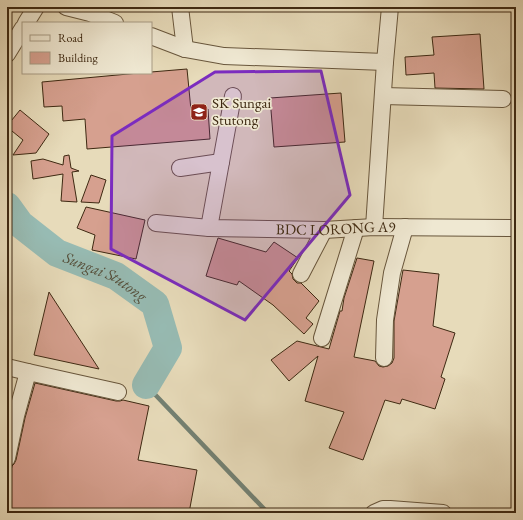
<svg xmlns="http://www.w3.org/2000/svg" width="523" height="520" font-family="'EB Garamond',serif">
<rect width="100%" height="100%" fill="#e7dbba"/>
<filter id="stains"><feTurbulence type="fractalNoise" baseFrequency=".005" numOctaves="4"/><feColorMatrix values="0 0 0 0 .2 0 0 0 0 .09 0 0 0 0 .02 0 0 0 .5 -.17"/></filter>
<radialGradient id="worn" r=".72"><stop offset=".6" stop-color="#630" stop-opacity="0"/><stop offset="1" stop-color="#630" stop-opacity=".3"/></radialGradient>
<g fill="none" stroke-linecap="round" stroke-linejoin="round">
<polyline stroke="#738173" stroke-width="4.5" points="146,385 268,513"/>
<path stroke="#97bbb3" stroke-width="28" id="s1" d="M7,206L20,224L57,253L116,276L155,304L168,348L146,385"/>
</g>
<g fill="#d6a08f" stroke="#3e2912">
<polygon points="480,34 484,89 435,88 434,73 406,75 405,57 434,55 432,37"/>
<polygon points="187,69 191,110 208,109 210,139 87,149 85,119 63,121 62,106 44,107 42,82 139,73 151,73 151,72"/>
<polygon points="341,93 345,142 274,147 270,98"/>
<polygon points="20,110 49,134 36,153 13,155 23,140 7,127 7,126"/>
<polygon points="69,155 71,168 79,171 72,172 77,202 61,201 63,174 33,179 31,161 43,159 63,165 64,156"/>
<polygon points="91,175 106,180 99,203 81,202"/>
<polygon points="86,207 145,220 136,259 92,250 95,235 77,228"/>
<polygon points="218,238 266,252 274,242 298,258 289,271 292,274 293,279 297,283 301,283 319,301 306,318 313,324 304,334 273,305 239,281 237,285 206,276"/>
<polygon points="357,258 374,261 354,357 375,361 379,366 383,367 388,366 392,363 394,358 394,321 403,270 439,274 433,326 455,333 441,377 445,379 435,409 402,399 400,404 385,400 363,460 329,448 344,412 305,401 318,356 289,381 271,360 297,341 329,349 340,311 342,311 344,298"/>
<polygon points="49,292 99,369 34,355"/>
<polygon points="35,383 116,401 120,401 123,400 149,406 138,460 197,470 189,513 33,513 7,508 7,490 12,466 14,464 16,460 25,418"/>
</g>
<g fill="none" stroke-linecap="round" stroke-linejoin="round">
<defs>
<g id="minor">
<polyline points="66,7 90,13 115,23"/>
<polyline points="180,7 185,49"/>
<polyline points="26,23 36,7"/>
<polyline points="151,36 185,49 224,56 385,62"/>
<polyline points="7,54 23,28"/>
<polyline points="383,96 503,99"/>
<polyline points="180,168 221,162"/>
<path id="s2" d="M156,223L209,228L324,230L374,227L516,228"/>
<polyline points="374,227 385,62 390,7"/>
<polyline points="209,228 233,96"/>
<polyline points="301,274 324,230"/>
<polyline points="322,338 356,228"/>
<polyline points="384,358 385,320 392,273 405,227"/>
<polyline points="7,367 28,372"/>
<polyline points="7,458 16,416 28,372 118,392"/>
<polyline points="374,513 383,509 390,509 443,513"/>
</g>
</defs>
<use href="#minor" stroke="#68563c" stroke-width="18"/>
<use href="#minor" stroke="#efe8d2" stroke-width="16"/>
</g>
<path fill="#7b2cbf" fill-opacity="0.2" stroke="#7b2cbf" stroke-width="3" stroke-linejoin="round" d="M321,71L350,195L245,320L111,249L112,136L215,72Z"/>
<defs>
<symbol id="school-square" viewBox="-11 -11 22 22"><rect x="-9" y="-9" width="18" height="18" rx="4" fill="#8f2418" stroke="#efe8d2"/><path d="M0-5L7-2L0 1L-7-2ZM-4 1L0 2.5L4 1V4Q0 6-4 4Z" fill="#fff"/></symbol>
</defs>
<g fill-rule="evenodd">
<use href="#school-square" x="189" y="102" width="20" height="20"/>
</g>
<g text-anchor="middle" stroke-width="3.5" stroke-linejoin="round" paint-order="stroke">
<g font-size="15" fill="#3e2912" stroke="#efe8d2" text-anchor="start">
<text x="212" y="108">SK Sungai<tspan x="212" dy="17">Stutong</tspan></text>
</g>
<g font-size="15" fill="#3e2912" stroke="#efe8d2">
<text dy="5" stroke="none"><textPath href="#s2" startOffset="180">BDC LORONG A9</textPath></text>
</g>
<g font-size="16" font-style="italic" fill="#544e3a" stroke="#efe8d2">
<text dy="6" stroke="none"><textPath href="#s1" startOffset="123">Sungai Stutong</textPath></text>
</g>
</g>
<rect width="523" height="520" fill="none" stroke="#e7dbba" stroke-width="24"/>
<rect x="8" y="8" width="507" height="504" fill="none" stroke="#3e2912" stroke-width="2"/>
<rect x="12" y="12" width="499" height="496" fill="none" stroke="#3e2912"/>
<rect x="22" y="22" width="130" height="52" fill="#efe8d2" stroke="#a89c85"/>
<rect x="30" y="35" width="20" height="6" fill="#efe8d2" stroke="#a89c85"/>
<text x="58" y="42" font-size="12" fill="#3e2912">Road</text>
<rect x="30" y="52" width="20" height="12" fill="#d6a08f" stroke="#a89c85"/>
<text x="58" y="62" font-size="12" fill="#3e2912">Building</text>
<rect width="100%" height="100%" filter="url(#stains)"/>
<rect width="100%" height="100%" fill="url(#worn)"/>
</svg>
